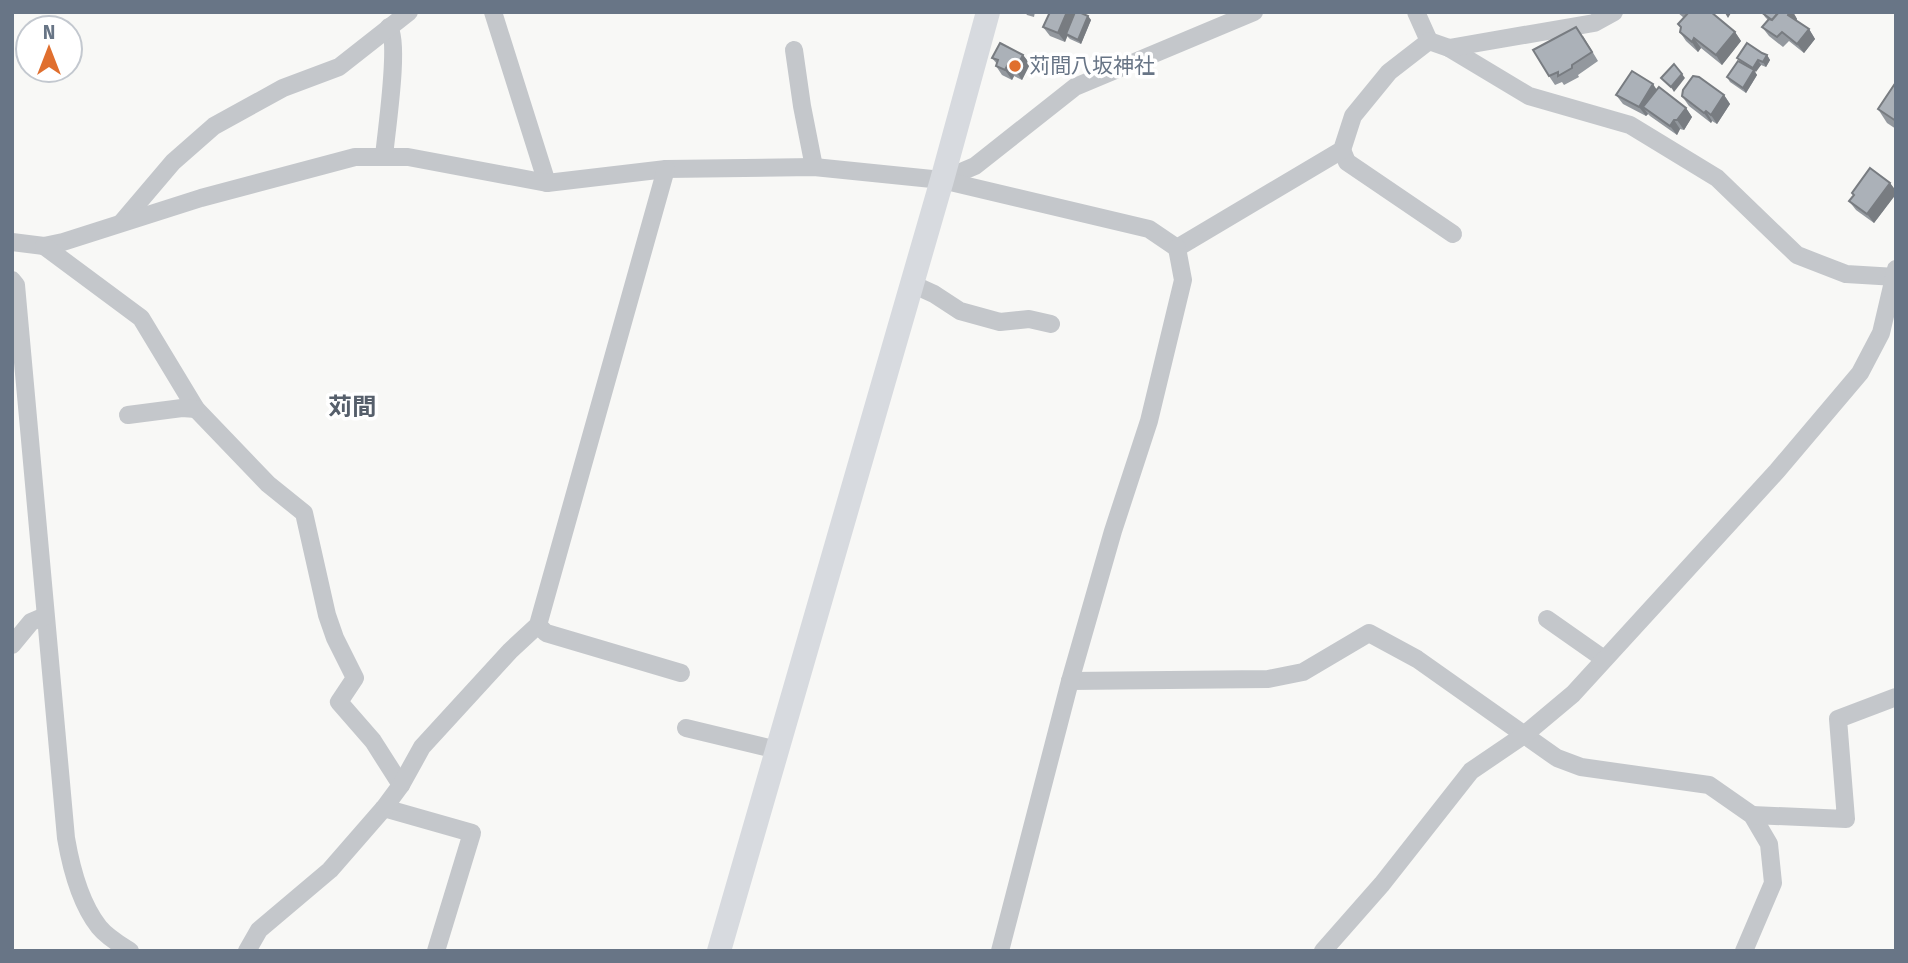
<svg xmlns="http://www.w3.org/2000/svg" width="1908" height="963" font-family="'Fira Sans','Noto Sans JP',sans-serif">
<rect width="100%" height="100%" fill="#f8f8f6"/>
<g fill="none" stroke-linecap="round" stroke-linejoin="round">
<g stroke="#c4c7cb" stroke-width="18">
<polyline points="493,12 547,183"/>
<polyline points="1416,12 1429,41"/>
<polyline points="1449,48 1529,96 1630,125 1717,178 1797,255 1846,274 1896,277"/>
<polyline points="794,50 802,106 814,167"/>
<polyline points="1342,150 1347,162 1453,234"/>
<path d="M384,157C386,132 400,43 389,27"/>
<polyline points="942,180 975,166 1075,87 1254,12"/>
<polyline points="122,222 173,162 214,126 283,88 339,67 409,12"/>
<polyline points="12,242 44,246 63,242 201,198 355,157 408,157 547,183 666,169 814,167 942,180 1149,229 1177,248 1342,150 1353,116 1389,72 1429,41 1449,48 1594,23 1614,12"/>
<polyline points="44,246 141,318 196,409 268,484 304,513 327,615 335,638 355,678 339,702 373,741 401,785"/>
<path d="M12,280L16,285L66,838C71,867 80,903 99,927C107,937 119,944 130,951"/>
<polyline points="912,284 934,294 960,311 1000,322 1029,319 1051,324"/>
<polyline points="128,415 182,408 196,409"/>
<polyline points="1547,619 1604,659"/>
<polyline points="538,625 546,633 681,673"/>
<polyline points="12,645 31,622 45,616"/>
<polyline points="1070,681 1268,679 1303,672 1369,633 1417,659 1557,758 1581,767 1709,785 1752,815 1769,844 1773,883 1744,951"/>
<polyline points="686,728 777,750"/>
<polyline points="384,808 472,833 436,951"/>
<polyline points="1752,815 1846,819 1838,719 1896,697"/>
<polyline points="247,951 259,930 330,870 384,808 401,785 422,747 510,651 538,625 666,169"/>
<polyline points="1000,951 1070,681 1113,531 1149,421 1183,280 1177,248"/>
<polyline points="1323,951 1382,884 1471,771 1524,735 1573,694 1777,471 1860,373 1881,333 1896,269"/>
</g>
<polyline stroke="#d7dadf" stroke-width="24" points="719,951 942,180 988,12"/>
</g>
<g fill="#93989e">
<polygon points="1025,12 1035,12 1034,17 1027,15"/>
<polygon points="1677,12 1711,12 1735,32 1741,41 1722,65 1701,48 1698,52 1686,41 1680,32 1681,28 1678,24 1684,18"/>
<polygon points="1762,12 1793,12 1797,19 1796,21 1809,29 1815,39 1804,53 1789,41 1783,47 1769,36 1762,27 1768,20 1765,17"/>
<polygon points="1088,16 1091,20 1081,44 1070,39 1067,36 1065,42 1050,36 1043,27"/>
<polygon points="1583,36 1598,61 1578,75 1579,77 1564,85 1562,82 1555,85 1549,76"/>
<polygon points="1762,53 1767,55 1770,60 1766,67 1761,65 1755,72 1757,75 1746,93 1730,82 1727,77 1740,62 1737,58"/>
<polygon points="1023,55 1030,64 1022,80 1014,76 1012,80 1002,75 996,66 997,64 992,58"/>
<polygon points="1896,82 1896,129 1887,123 1878,109"/>
<polygon points="1657,90 1686,108 1692,117 1684,130 1680,129 1677,135 1650,116 1648,114 1646,116 1623,104 1616,95"/>
<polygon points="1724,95 1730,104 1717,124 1712,121 1711,123 1689,106 1682,96"/>
<polygon points="1890,183 1896,191 1896,194 1874,223 1856,210 1849,201"/>
</g>
<g fill="#787c81">
<polygon points="1067,12 1077,13 1065,42 1058,33"/>
<polygon points="1725,12 1731,12 1731,13 1728,18 1725,13"/>
<polygon points="1783,12 1793,12 1797,19 1795,24"/>
<polygon points="1088,16 1091,20 1081,44 1078,40"/>
<polygon points="1809,29 1815,39 1804,53 1797,44"/>
<polygon points="1735,32 1741,41 1722,65 1716,55"/>
<polygon points="1694,38 1701,48 1698,52 1692,42"/>
<polygon points="1023,55 1030,64 1022,80 1015,70"/>
<polygon points="1767,55 1770,60 1766,67 1763,62"/>
<polygon points="1758,60 1761,65 1756,72 1753,68"/>
<polygon points="1007,66 1014,76 1012,80 1005,70"/>
<polygon points="1754,70 1757,75 1746,93 1743,88"/>
<polygon points="1682,74 1685,78 1674,92 1671,87"/>
<polygon points="1653,84 1659,93 1643,107 1648,114 1646,116 1639,107"/>
<polygon points="1724,95 1730,104 1717,124 1711,115"/>
<polygon points="1686,108 1692,117 1684,130 1677,120"/>
<polygon points="1706,111 1712,121 1711,123 1704,113"/>
<polygon points="1674,120 1680,129 1677,135 1670,126"/>
<polygon points="1890,183 1896,191 1896,194 1874,223 1867,214"/>
</g>
<g fill="#abb1b8" stroke="#787c81" stroke-width="2">
<polygon points="1050,12 1067,12 1058,33 1043,27"/>
<polygon points="1075,12 1079,12 1088,16 1078,40 1066,34"/>
<polygon points="1689,12 1711,12 1735,32 1716,55 1694,38 1692,42 1680,32 1681,27 1678,24"/>
<polygon points="1761,12 1779,12 1772,20"/>
<polygon points="1779,12 1789,12 1788,15 1809,29 1797,44 1782,32 1777,37 1762,27 1769,19 1772,20"/>
<polygon points="1576,27 1592,52 1572,65 1572,68 1558,76 1558,72 1549,76 1533,50"/>
<polygon points="1000,43 1023,55 1015,70 1007,66 1005,70 996,66 998,60 992,58"/>
<polygon points="1747,43 1762,53 1767,55 1763,62 1758,60 1753,68 1737,58"/>
<polygon points="1738,61 1754,70 1743,88 1727,77"/>
<polygon points="1674,64 1682,74 1671,87 1661,78"/>
<polygon points="1632,71 1653,84 1639,107 1616,95"/>
<polygon points="1693,76 1699,77 1724,95 1711,115 1706,111 1704,113 1682,96 1683,90"/>
<polygon points="1896,82 1896,121 1878,109"/>
<polygon points="1659,87 1686,108 1677,120 1674,120 1670,126 1643,107"/>
<polygon points="1870,168 1890,183 1867,214 1849,201 1854,195 1852,193"/>
</g>
<circle fill="#e06f2e" stroke="#fff" stroke-width="2.5" cx="1015" cy="66" r="7"/>
<g text-anchor="middle" stroke-width="7" stroke-linejoin="round" paint-order="stroke">
<g font-size="21" fill="#687586" stroke="#fff" text-anchor="start">
<text x="1029" y="73">苅間八坂神社</text>
</g>
<g font-size="24" font-weight="bold" fill="#565f6b" stroke="#fff">
<text x="352" y="415">苅間</text>
</g>
</g>
<rect width="1908" height="963" fill="none" stroke="#687586" stroke-width="28"/>
<g transform="translate(49 49)"><circle r="33" fill="#ffffff" stroke="#c3c8cf" stroke-width="2"/>
<path d="M0-5L12 26L0 18L-12 26Z" fill="#e06f2e"/>
<text y="-10" font-size="19" font-weight="bold" text-anchor="middle" fill="#687586">N</text>
</g>
</svg>
